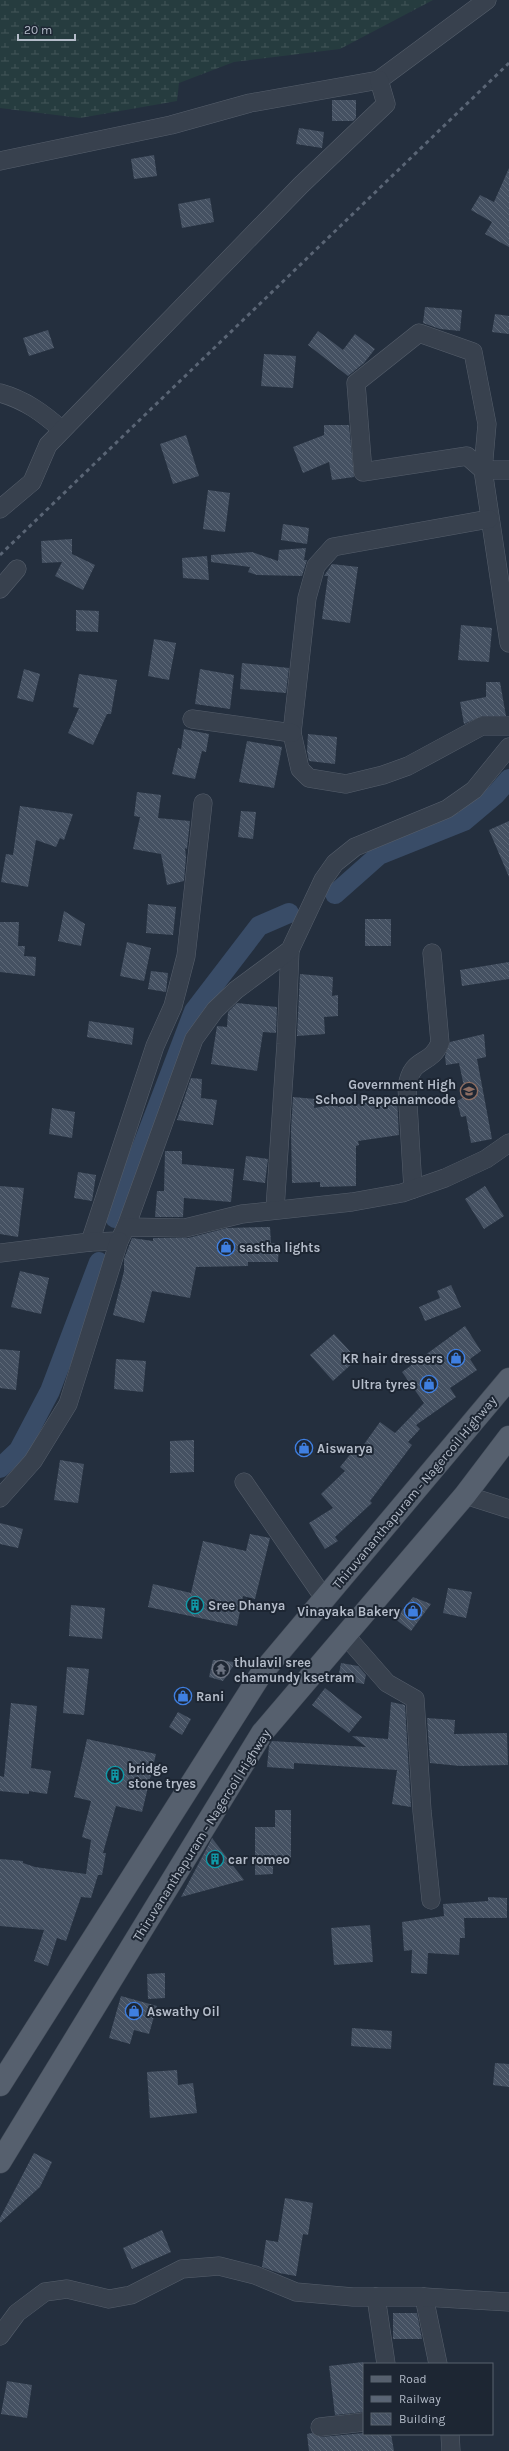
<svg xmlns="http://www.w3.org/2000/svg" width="509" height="2451" font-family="Karla,sans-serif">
<defs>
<pattern id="wetland-marsh" width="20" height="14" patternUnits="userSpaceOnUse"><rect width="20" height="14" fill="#263c3f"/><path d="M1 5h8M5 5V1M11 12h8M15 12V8" fill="none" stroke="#435659"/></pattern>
<pattern id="building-back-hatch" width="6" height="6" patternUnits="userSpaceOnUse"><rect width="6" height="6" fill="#455162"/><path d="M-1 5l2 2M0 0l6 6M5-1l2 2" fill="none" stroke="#5d6877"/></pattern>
</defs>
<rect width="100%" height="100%" fill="#242f3e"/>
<polygon fill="url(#wetland-marsh)" points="0,0 433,0 340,49 234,62 179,83 177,101 80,118 0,108"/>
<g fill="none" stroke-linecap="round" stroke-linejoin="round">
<g stroke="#394c67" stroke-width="20">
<polyline points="335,894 379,855 464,821 496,794 509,779"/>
<polyline points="115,1218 194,1011 259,926 289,913"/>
<polyline points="0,1468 19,1450 50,1391 99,1262"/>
</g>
</g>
<g fill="url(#building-back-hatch)">
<polygon points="332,100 356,100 356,118 353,121 332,121"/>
<polygon points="299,128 324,132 322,148 296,144"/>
<polygon points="154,155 157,176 134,179 131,159"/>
<polygon points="509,168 509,247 485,234 492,222 471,210 480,195 494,202"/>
<polygon points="210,198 214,222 182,228 178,204"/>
<polygon points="425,307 462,310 460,331 440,329 423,323"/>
<polygon points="495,314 509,316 509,334 492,332"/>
<polygon points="48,330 54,348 29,356 23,338"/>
<polygon points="318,331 343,350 355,334 375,349 364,363 348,376 308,345"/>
<polygon points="264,354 296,356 293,388 261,386"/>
<polygon points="324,425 349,425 354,477 332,480 329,462 303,473 293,447 324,435"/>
<polygon points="186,435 199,476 173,484 160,444"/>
<polygon points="208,490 230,493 225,532 203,529"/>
<polygon points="283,524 309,528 307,544 281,540"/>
<polygon points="72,539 72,554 95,565 83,590 55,576 62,562 42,563 41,541"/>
<polygon points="306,548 304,560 307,560 302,576 257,575 248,572 250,567 211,562 211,555 252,552 278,561 279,550"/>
<polygon points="207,556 209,580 183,578 182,558"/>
<polygon points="332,564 358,567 350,623 322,619 328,576 324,576"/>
<polygon points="76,610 99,611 98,632 76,631"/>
<polygon points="461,625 492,628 489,662 458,660"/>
<polygon points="154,639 176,643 169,680 148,676"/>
<polygon points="242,663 289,668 286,693 240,689"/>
<polygon points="24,669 40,674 33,702 17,698"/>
<polygon points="200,669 234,675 230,709 195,704"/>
<polygon points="79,674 117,680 111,714 107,714 93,745 68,733 79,708 73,707"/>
<polygon points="486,682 500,682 506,716 482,716 464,724 460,702 486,697"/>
<polygon points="184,729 209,734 206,752 202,751 195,779 172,774 178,748 181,749"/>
<polygon points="308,734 337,737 335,764 309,761 307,751"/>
<polygon points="247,741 282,747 274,788 239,782"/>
<polygon points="137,792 161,795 158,818 190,821 187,849 185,848 186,857 184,881 167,885 161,854 133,849 140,817 134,816"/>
<polygon points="20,806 73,814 64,840 60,838 56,847 36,840 28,887 1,882 6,854 13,855"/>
<polygon points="241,811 256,812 253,839 238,837"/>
<polygon points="509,821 509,877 489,830"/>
<polygon points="148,904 176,907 173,935 146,933"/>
<polygon points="64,911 85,924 81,946 58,941"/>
<rect x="365" y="919" width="26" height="27"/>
<polygon points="0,922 19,922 18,946 25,946 24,956 36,957 35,976 0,972"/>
<polygon points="127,942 151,948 144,981 120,976"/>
<polygon points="509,962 509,979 462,986 460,970"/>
<polygon points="151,971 168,973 166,992 148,989"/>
<polygon points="300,974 333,977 332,996 338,995 338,1016 324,1017 325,1034 297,1036"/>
<polygon points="237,1003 277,1007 276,1033 263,1032 257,1071 211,1064 217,1026 227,1027 228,1012"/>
<polygon points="89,1021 134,1028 132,1045 87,1037"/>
<polygon points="484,1034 486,1057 477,1059 492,1139 471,1143 466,1116 461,1117 457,1101 466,1096 459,1063 446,1065 445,1056 450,1042"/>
<polygon points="191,1078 202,1079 201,1098 217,1100 213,1125 177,1120"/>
<polygon points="293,1097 315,1099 314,1108 338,1104 338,1107 397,1098 399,1135 358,1141 359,1145 356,1146 356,1186 320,1187 320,1182 292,1183 291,1130"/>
<polygon points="52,1108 75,1112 72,1138 49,1134"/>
<polygon points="165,1151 182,1151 182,1164 234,1169 231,1202 184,1198 183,1217 155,1217 157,1191 164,1191"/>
<polygon points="246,1156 268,1159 265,1183 243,1180"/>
<polygon points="78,1172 96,1175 92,1201 74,1198"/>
<polygon points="0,1186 24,1188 18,1237 0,1234"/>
<polygon points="485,1186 504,1216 484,1229 465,1199"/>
<polygon points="270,1227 271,1243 279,1243 278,1262 248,1262 248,1266 196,1267 190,1298 152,1291 144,1323 113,1315 124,1271 124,1259 132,1238 153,1241 153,1238 188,1238 227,1228"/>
<polygon points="20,1271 49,1278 41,1314 11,1307"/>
<polygon points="451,1285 461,1307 425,1321 419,1307 440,1298 437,1291"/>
<polygon points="465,1326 481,1351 470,1359 477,1370 450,1388 456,1397 416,1425 420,1429 408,1442 412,1445 370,1501 372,1503 335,1537 338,1541 325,1549 309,1523 333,1508 321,1494 345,1471 340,1467 353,1451 357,1454 380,1422 395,1433 424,1403 402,1372"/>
<polygon points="334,1334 357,1359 333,1381 310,1355"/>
<polygon points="0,1349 20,1351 16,1390 0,1388"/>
<polygon points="116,1359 146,1361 143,1392 114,1389"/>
<polygon points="194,1440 194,1472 170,1473 170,1441"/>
<polygon points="60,1460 84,1464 78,1503 54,1500"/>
<polygon points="0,1523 23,1529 18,1548 0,1544"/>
<polygon points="250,1534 270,1538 255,1599 243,1596 237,1626 148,1607 153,1584 191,1593 203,1541 246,1551"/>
<polygon points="448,1588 472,1592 466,1618 443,1613"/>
<polygon points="413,1597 431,1604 411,1631 395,1619"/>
<polygon points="71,1605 105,1608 102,1639 69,1636"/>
<polygon points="213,1660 236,1662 223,1681 209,1677"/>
<polygon points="341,1663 358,1666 366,1675 364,1684 338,1679"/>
<polygon points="67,1667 89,1669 84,1715 63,1713"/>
<polygon points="325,1688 362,1717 349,1733 312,1705"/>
<polygon points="391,1702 405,1705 411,1807 392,1804 397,1770 294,1763 294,1769 267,1767 269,1746 272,1741 366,1747 352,1736 388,1739"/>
<polygon points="11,1703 37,1706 31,1768 51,1771 47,1794 29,1791 29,1794 0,1791 0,1776 4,1777"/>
<polygon points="178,1712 191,1719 182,1735 169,1727"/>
<polygon points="427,1718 455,1720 454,1734 507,1733 508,1765 460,1766 430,1763"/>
<polygon points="87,1739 156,1754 142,1812 116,1806 103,1853 106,1853 102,1875 98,1875 91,1898 81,1897 66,1941 57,1938 48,1966 34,1961 44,1930 0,1926 0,1859 23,1861 23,1863 35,1867 86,1874 91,1840 82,1837 91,1801 74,1797"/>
<polygon points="275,1810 291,1810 291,1858 273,1858 273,1874 255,1875 255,1827 275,1827"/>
<polygon points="212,1838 244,1880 181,1897 210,1842"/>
<polygon points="488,1897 507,1898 507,1918 464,1918 465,1938 460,1938 459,1955 428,1953 427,1974 411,1973 412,1950 404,1951 402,1922 444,1916 443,1904 488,1901"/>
<polygon points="370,1925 373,1962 334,1965 331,1928"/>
<polygon points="165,1973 165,1998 148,1999 147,1974"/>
<polygon points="121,1996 157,2006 149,2034 134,2030 130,2044 109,2038"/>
<polygon points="352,2028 392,2031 391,2049 351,2046"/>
<polygon points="495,2063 509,2064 509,2087 493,2085"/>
<polygon points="177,2070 178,2085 193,2083 197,2113 150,2118 147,2072"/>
<polygon points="34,2153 52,2162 40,2187 0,2223 0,2218"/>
<polygon points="285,2198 313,2203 308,2235 303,2234 296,2276 279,2273 262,2267 266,2240 278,2242"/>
<polygon points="162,2230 171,2252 132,2269 123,2248"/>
<polygon points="393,2313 417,2313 422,2339 393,2339"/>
<polygon points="363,2362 364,2412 335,2415 329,2366"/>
<polygon points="7,2381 32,2385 27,2418 1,2414"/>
<polygon points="312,2433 321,2437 364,2433 391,2434 394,2451 309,2451 307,2434"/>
</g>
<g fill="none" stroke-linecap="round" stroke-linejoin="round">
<defs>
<g id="minor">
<polyline points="0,161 171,125 250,103 379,80 487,0"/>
<path d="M0,393C25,400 43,413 62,430"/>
<polyline points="509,470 483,470 467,456 363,472 356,383 419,333 473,352 487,424 483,470 509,643"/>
<polyline points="0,509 32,482 48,445 301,185 386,104 379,80"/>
<polyline points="489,519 333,547 316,566 307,598 292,733 300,769 309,778 346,784 383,775 408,766 482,726 509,726"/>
<polyline points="0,589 17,569"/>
<polyline points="192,719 292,733"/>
<path d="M413,1189L407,1087C412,1055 430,1067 440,1043L432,953"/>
<polyline points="275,1209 286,1044 290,950"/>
<polyline points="126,1227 194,1039 215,1010 236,990 290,950 323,880 335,863 355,847 447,809 474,790 509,747"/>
<polyline points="90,1242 155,1046 173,1006 186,956 203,803"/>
<polyline points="0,1253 90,1242 119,1241 126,1227 185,1228 242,1214 352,1202 402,1193 445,1178 486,1159 509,1143"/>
<polyline points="244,1482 324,1598"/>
<polyline points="465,1495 509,1509"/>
<polyline points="0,1498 33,1461 68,1404 119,1241"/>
<polyline points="345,1635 387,1683 415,1699 422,1811 431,1900"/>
<polyline points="376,2297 386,2364"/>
<polyline points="424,2297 438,2364"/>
<polyline points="0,2336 17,2313 45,2292 67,2289 109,2299 131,2295 182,2269 219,2266 255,2275 296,2292 353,2297 424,2297 509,2302"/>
<polyline points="320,2427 364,2422"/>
<polyline points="450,2434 451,2451"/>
</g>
<g id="major">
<polyline points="0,2085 261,1674 509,1379"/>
<polyline points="0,2162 262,1733 465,1495 509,1437"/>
</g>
</defs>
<use href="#minor" stroke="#565f6c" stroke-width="19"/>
<use href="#major" stroke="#414a57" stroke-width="23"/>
<use href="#minor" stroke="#38414e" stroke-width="18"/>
<use href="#major" stroke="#56606e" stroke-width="22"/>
<polyline stroke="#5a6575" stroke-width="3" stroke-dasharray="4 4" stroke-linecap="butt" points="0,555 509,63"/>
</g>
<defs>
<symbol id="school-ring" viewBox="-11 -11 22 22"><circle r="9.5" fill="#1d2633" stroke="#8d6e63" stroke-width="1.5"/><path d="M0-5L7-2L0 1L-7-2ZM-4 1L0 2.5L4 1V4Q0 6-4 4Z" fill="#8d6e63"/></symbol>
<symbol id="shop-ring" viewBox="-11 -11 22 22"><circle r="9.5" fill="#1d2633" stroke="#3f7fe0" stroke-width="1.5"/><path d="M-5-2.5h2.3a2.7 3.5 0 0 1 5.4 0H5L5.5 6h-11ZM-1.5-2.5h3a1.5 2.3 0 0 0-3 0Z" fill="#3f7fe0"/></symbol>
<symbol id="building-ring" viewBox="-11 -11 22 22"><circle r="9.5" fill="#1d2633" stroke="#0f9aa8" stroke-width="1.5"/><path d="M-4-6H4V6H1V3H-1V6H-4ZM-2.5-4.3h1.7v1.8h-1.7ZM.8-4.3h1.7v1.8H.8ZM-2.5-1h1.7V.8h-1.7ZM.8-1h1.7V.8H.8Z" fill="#0f9aa8"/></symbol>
<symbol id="temple-ring" viewBox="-11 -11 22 22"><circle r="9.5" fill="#1d2633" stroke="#6b7280" stroke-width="1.5"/><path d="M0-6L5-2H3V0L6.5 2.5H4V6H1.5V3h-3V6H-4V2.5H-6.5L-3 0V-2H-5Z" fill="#6b7280"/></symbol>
</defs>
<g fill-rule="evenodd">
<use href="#school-ring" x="459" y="1081" width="20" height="20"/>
<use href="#shop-ring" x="216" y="1237" width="20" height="20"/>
<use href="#shop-ring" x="446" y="1348" width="20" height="20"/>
<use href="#shop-ring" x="419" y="1374" width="20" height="20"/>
<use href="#shop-ring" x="294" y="1438" width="20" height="20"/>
<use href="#building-ring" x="185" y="1595" width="20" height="20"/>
<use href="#shop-ring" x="403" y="1601" width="20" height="20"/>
<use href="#temple-ring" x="211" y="1659" width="20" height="20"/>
<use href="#shop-ring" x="173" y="1686" width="20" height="20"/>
<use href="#building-ring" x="105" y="1765" width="20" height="20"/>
<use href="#building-ring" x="205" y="1849" width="20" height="20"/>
<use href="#shop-ring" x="124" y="2001" width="20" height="20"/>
</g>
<g text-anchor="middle" stroke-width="4" stroke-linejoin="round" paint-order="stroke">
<g font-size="13" font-weight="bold" fill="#b4bcc9" stroke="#1d2633" text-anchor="start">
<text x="456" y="1089" text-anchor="end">Government High<tspan x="456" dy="15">School Pappanamcode</tspan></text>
<text x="239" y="1252">sastha lights</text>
<text x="443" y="1363" text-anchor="end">KR hair dressers</text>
<text x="416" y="1389" text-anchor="end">Ultra tyres</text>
<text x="317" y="1453">Aiswarya</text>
<text x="208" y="1610">Sree Dhanya</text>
<text x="400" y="1616" text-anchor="end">Vinayaka Bakery</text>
<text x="234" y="1667">thulavil sree<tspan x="234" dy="15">chamundy ksetram</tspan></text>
<text x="196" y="1701">Rani</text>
<text x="128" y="1773">bridge<tspan x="128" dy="15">stone tryes</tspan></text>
<text x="228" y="1864">car romeo</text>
<text x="147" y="2016">Aswathy Oil</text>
</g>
<g font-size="13" fill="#b4bcc9" stroke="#1d2633">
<text transform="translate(414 1492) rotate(-50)" y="5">Thiruvananthapuram - Nagercoil Highway</text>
<text transform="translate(201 1835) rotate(-58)" y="5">Thiruvananthapuram - Nagercoil Highway</text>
</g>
</g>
<rect x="363" y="2363" width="130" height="72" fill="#1d2633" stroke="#59626f"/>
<rect x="371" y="2376" width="20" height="6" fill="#56606e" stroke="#59626f"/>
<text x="399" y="2383" font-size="12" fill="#b4bcc9">Road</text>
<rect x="371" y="2396" width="20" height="6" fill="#5a6575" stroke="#59626f"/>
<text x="399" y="2403" font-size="12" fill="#b4bcc9">Railway</text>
<rect x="371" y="2413" width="20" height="12" fill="url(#building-back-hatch)" stroke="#59626f"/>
<text x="399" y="2423" font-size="12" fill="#b4bcc9">Building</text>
<path d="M18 34v6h57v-6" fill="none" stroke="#b4bcc9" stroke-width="2"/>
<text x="24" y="34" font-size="12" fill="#b4bcc9" stroke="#1d2633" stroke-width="3" paint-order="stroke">20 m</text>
</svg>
